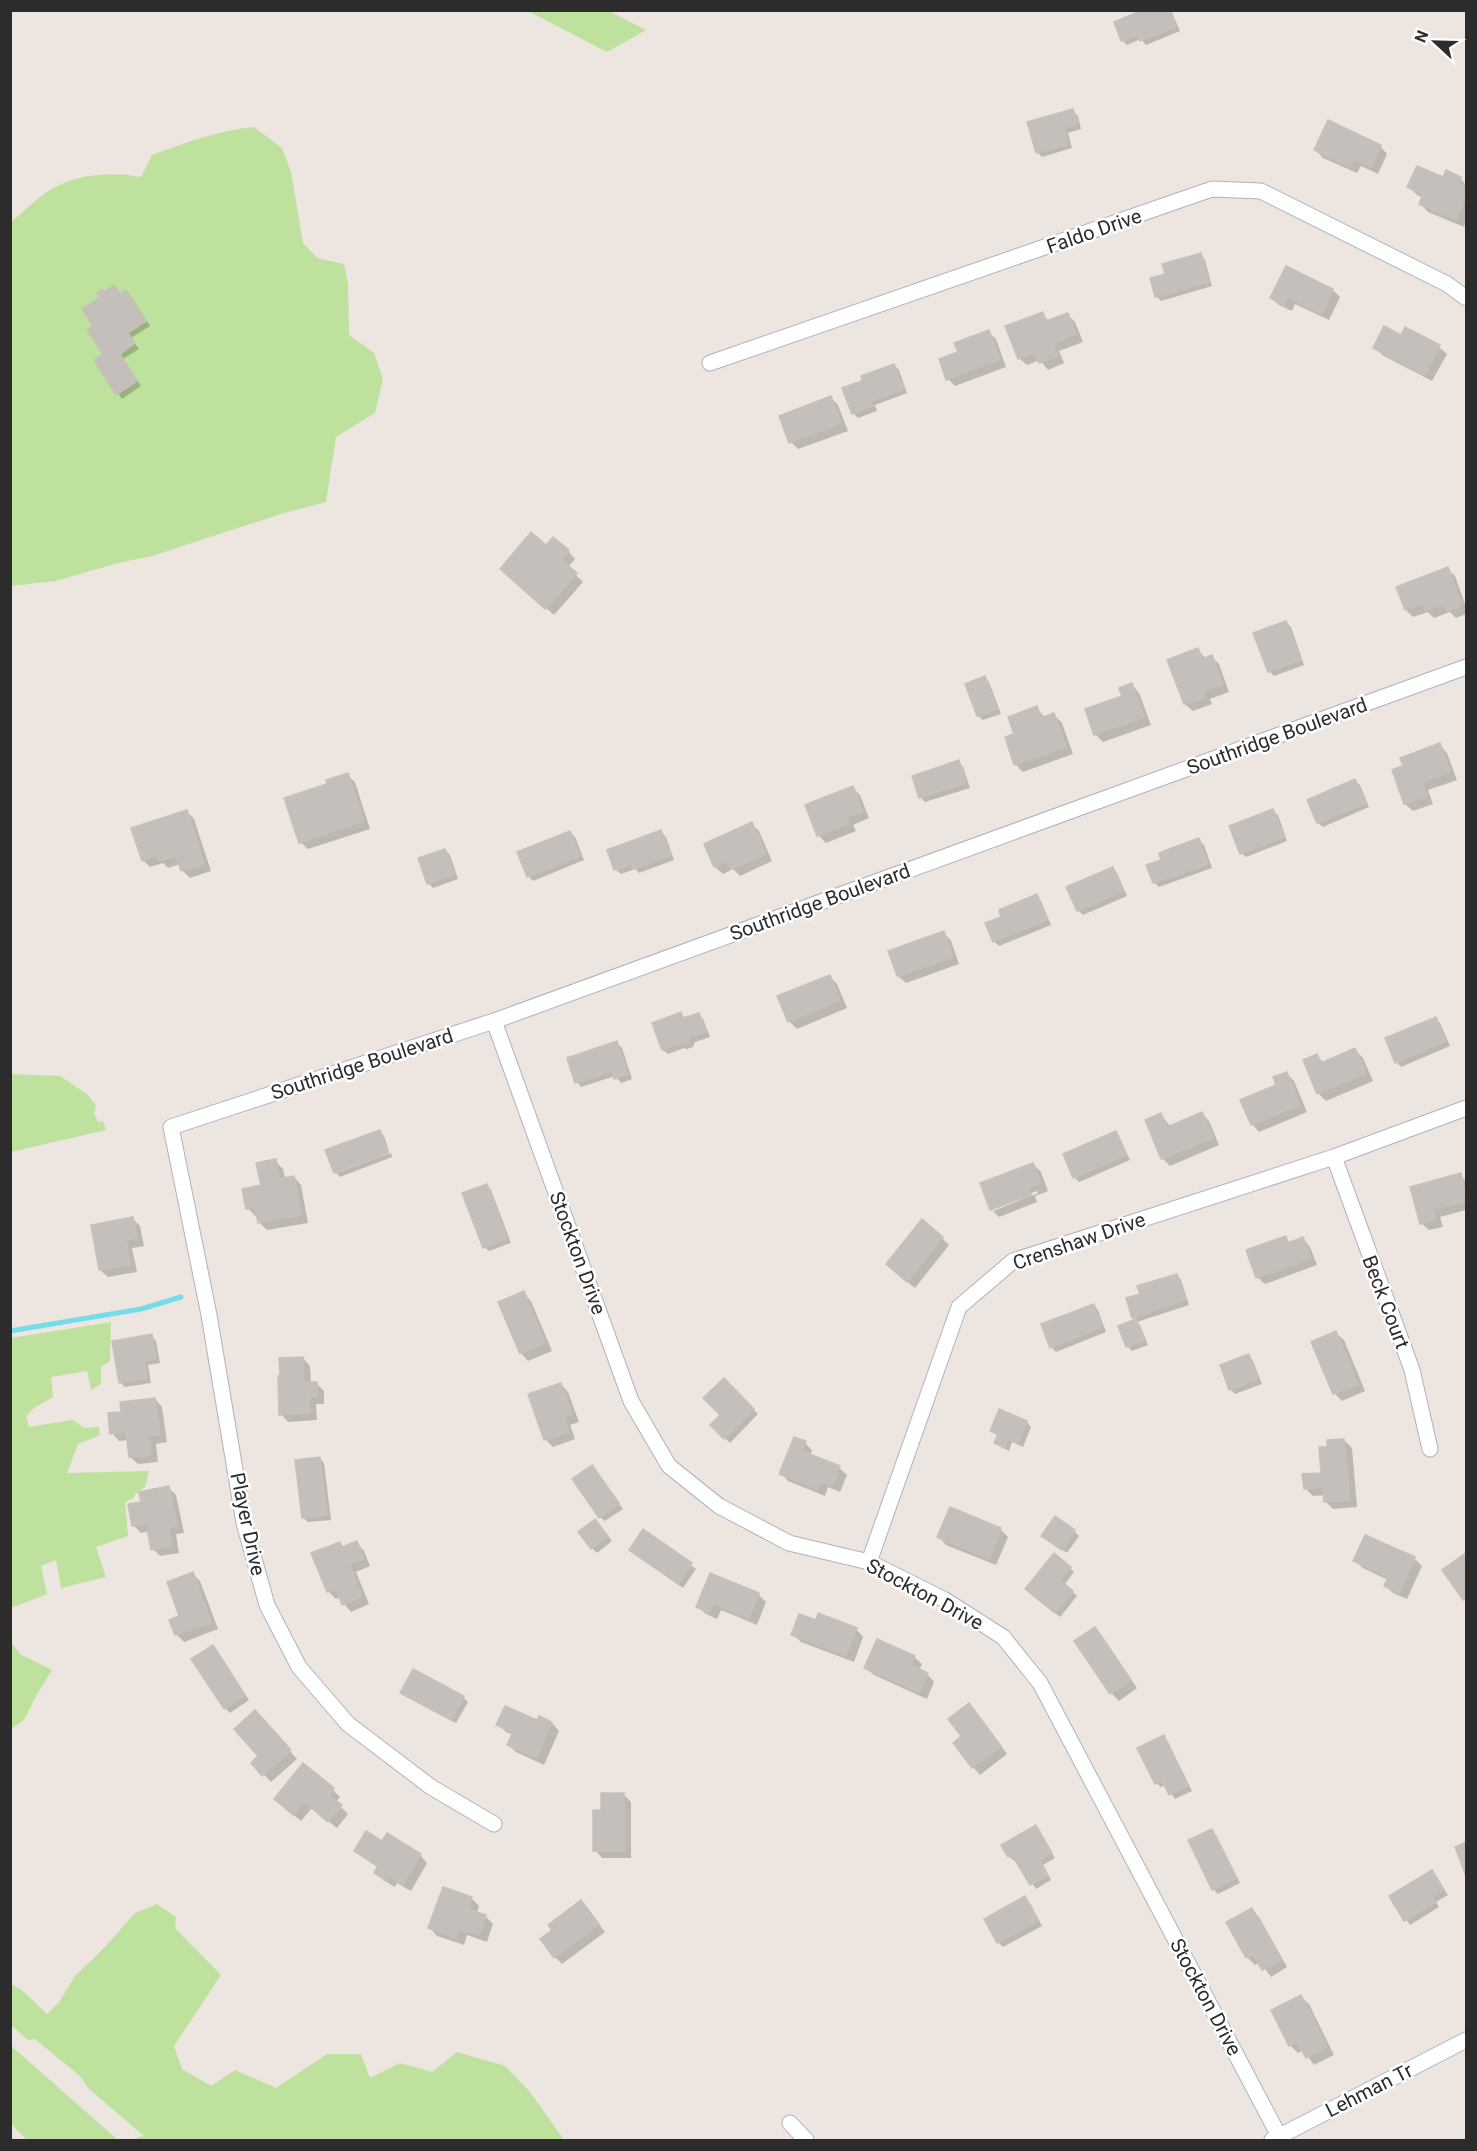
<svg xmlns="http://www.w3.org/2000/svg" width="1477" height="2151" font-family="Roboto,sans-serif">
<rect width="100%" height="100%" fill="#ede5df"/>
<g fill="#bee19e">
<polygon points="528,11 609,11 646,30 607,52"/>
<path d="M254,127L282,148L291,172L303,243L317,258L344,264L348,283L349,335L374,353L383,379L375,413L336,437L326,502L284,513L152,556L118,563L55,581L11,586L10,223C23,212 36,199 50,190C75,174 113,171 141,177L152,155C187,142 216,131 254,127Z"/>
<polygon points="10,1074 60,1076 88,1095 96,1106 94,1113 98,1122 103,1121 106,1130 11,1152"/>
<polygon points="111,1322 110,1361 101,1367 101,1384 91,1390 87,1371 51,1377 53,1397 34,1408 26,1416 29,1427 72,1420 84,1428 99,1427 100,1435 78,1444 67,1473 149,1471 145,1487 135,1494 134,1498 125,1502 128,1536 96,1547 106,1577 61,1588 56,1560 41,1566 47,1594 11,1608 11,1338"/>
<polygon points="10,1641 20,1654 52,1670 37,1694 24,1720 11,1729"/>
<polygon points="157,1904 176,1917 175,1928 221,1975 174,2046 182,2069 211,2086 235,2070 276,2088 327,2054 361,2054 370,2078 400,2063 432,2072 457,2052 505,2066 530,2092 564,2140 139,2140 136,2138 144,2136 88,2088 80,2076 35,2039 28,2040 11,2025 11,1984 22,1990 47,2014 59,2002 75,1976 104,1948 135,1913"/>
<polygon points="10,2045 118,2140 27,2140 11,2124"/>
</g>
<g fill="#0003" fill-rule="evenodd">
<polygon points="1147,10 1171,10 1180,31 1146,45 1141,39 1127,45 1122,40"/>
<polygon points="1073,111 1078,116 1081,129 1068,133 1072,148 1042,157 1037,152"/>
<polygon points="1380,146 1387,154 1378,174 1361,166 1357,173 1323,158 1316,150"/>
<polygon points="1460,178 1466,185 1466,221 1464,227 1428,212 1421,204 1424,198 1417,195 1409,187 1443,179"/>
<polygon points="1200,255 1205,260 1212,286 1161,301 1157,297 1152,279 1167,275"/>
<polygon points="114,287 121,295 126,291 131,296 150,326 131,338 139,349 123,359 141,386 122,399 96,361 105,355 95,327 102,298 104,293"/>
<polygon points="1333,290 1340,297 1329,320 1295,304 1292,311 1279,305 1272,298"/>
<polygon points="1042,314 1050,322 1068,315 1075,322 1083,342 1059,351 1064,363 1048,370 1040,360 1027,365 1019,358"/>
<polygon points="1405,329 1439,347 1447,354 1432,381 1382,355 1375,347 1402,337"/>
<polygon points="988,332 996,339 1006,367 955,386 948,379"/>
<polygon points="894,365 899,370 907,393 875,405 877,411 858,418 853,413 864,382"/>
<polygon points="831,398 838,405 848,431 798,449 791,442"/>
<polygon points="546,547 568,551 575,559 568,567 583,582 554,615 509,576"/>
<polygon points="1447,569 1455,576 1466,607 1466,614 1456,618 1450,612 1434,618 1428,612 1413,617 1406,610"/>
<polygon points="1286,622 1291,627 1304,665 1274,676 1269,671"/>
<polygon points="1198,650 1206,659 1212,657 1219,664 1229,692 1210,699 1212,704 1193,711 1185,704 1169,661"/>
<polygon points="985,678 989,682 1001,714 983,720 978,716"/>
<polygon points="1132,685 1139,693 1151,725 1103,742 1096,735 1087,710 1124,697"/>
<polygon points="1037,708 1045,718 1054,715 1062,723 1073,754 1023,772 1015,764 1016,735"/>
<polygon points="1440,745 1447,753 1457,780 1428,790 1433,804 1413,811 1405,804 1405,767"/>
<polygon points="958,762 963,767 970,788 925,802 920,797"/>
<polygon points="347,775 355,782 370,829 308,849 300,842 329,785"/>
<polygon points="1355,781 1360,785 1369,807 1323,827 1318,823"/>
<polygon points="853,788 860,795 869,818 853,825 856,831 826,843 818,835"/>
<polygon points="186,811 194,819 211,871 190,878 183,871 180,864 168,868 163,863 150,867 143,860"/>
<polygon points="1273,811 1278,815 1287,841 1246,857 1241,853"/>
<polygon points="752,824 759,831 772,861 740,876 733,869 723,874 715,867 706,844"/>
<polygon points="570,832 575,837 584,860 533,881 528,876"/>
<polygon points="661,832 666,837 674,860 639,873 635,869 621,874 616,870 609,851"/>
<polygon points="1199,840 1204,845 1212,868 1159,887 1154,882"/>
<polygon points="445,850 450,855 458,879 433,888 428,883"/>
<polygon points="1113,868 1117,873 1127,896 1083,915 1078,910"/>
<polygon points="1037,896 1041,901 1051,925 999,946 994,941 1003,918"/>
<polygon points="944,933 951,941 959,964 906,983 898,976 890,952"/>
<polygon points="829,976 837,984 847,1008 797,1029 789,1021"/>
<polygon points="681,1014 686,1019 698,1014 703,1019 710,1037 695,1042 693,1047 687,1049 684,1048 668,1054 663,1050 653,1023"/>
<polygon points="1435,1018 1440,1023 1450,1046 1401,1067 1396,1062"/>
<polygon points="617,1043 622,1048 632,1079 621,1083 615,1076 581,1087 577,1082"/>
<polygon points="1355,1050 1363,1058 1373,1081 1326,1101 1318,1093 1305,1061 1317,1056 1324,1063"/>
<polygon points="1286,1073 1294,1081 1307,1112 1259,1132 1252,1124"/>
<polygon points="1202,1114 1209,1121 1219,1145 1170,1166 1163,1159 1147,1121 1161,1115 1171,1127"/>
<polygon points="380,1132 384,1136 389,1151 335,1171"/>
<polygon points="1116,1133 1120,1138 1130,1160 1079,1182 1074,1177"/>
<polygon points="391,1153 392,1157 340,1177 336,1173"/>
<polygon points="275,1161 283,1169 285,1179 294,1177 301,1185 308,1223 267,1230 260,1223 258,1215 255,1216 248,1208 262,1186"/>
<path d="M1033,1164L1041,1172L1048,1191L1035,1196L1037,1202L999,1217L991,1209L982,1184ZM1037,1191L1038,1193L993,1211V1207Z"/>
<polygon points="1460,1175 1466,1181 1466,1210 1440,1217 1443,1227 1429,1230 1421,1223"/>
<polygon points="486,1186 491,1190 511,1243 489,1251 484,1247"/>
<polygon points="133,1219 140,1226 144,1246 132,1248 137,1272 108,1277 100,1270"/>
<polygon points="942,1238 949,1245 915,1288 895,1272"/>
<polygon points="1285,1238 1291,1243 1303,1239 1310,1247 1317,1265 1265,1284 1257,1277"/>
<polygon points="1177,1275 1181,1280 1189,1305 1137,1322 1140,1325 1148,1345 1132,1351 1127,1346 1120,1326 1137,1320 1133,1317 1142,1295"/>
<polygon points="523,1293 531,1301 552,1351 528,1361 521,1353"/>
<polygon points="1093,1306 1098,1310 1106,1332 1056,1352 1051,1347"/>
<polygon points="1336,1333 1344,1340 1365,1391 1342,1401 1334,1393"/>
<polygon points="152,1336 156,1341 160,1363 148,1365 151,1383 125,1387 120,1382"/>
<polygon points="1249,1356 1253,1361 1262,1384 1235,1394 1230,1389"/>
<polygon points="303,1358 310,1366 311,1384 316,1383 324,1391 324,1404 316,1404 317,1420 288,1422 281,1414"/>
<polygon points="724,1380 758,1414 730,1443 712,1425 722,1415"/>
<polygon points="561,1384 568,1392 579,1422 570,1425 575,1439 553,1447 546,1440 530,1395"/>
<polygon points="155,1399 162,1407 167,1442 156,1444 158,1462 138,1464 130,1457 128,1440 119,1441 112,1433 123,1413"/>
<polygon points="1027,1422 1031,1427 1023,1447 1012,1442 1009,1451 996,1443 998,1436 991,1430"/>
<polygon points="1344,1440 1352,1448 1357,1507 1333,1509 1325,1501 1325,1495 1313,1496 1305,1488 1323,1474 1329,1448"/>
<polygon points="805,1443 812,1450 810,1456 839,1468 847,1475 840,1492 828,1487 825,1496 788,1481 781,1473"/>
<polygon points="319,1458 324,1463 331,1520 308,1522 303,1518"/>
<polygon points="596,1472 623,1509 605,1521 600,1517"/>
<polygon points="169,1488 176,1495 184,1533 176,1534 179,1553 160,1556 153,1549 149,1531 141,1533 133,1525 143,1503"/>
<polygon points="951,1509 1000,1529 1008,1537 996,1565 946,1545 939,1537"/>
<polygon points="600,1526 612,1541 597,1553 592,1548"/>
<polygon points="644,1531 696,1569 683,1588 635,1554"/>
<polygon points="1074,1531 1079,1536 1067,1553 1048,1540"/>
<polygon points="357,1543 364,1551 370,1566 356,1572 369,1604 351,1612 344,1604 341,1597 336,1599 328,1591 340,1544 344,1548"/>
<polygon points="1466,1555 1466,1602 1444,1570"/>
<polygon points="1414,1558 1422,1566 1407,1599 1393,1593 1385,1585 1388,1580 1363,1568 1355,1561"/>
<polygon points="1070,1568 1074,1572 1064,1585 1077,1596 1060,1617 1031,1593"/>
<polygon points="193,1574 200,1581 218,1629 184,1642 176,1634"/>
<polygon points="758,1594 766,1602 757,1625 721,1610 717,1619 706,1614 698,1607"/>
<polygon points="816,1622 856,1629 863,1637 854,1662 801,1642 793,1634"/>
<polygon points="1095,1629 1102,1636 1137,1688 1119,1701 1111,1693 1076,1641"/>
<polygon points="212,1647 249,1700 230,1713 225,1708"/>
<polygon points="914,1657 922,1664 919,1671 927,1674 934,1682 927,1699 874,1675 866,1668"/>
<polygon points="402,1692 463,1697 468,1702 456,1723 407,1697"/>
<polygon points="976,1713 1007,1754 980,1775 973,1767 963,1737"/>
<polygon points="262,1720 297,1759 271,1782 253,1763 260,1756"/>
<polygon points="538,1722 552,1723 559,1731 544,1765 516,1752 508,1745 513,1735 506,1732 498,1724"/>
<polygon points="1163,1737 1168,1742 1192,1791 1175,1799 1165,1785 1161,1787 1156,1783"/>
<polygon points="333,1790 340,1797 336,1802 348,1814 337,1828 312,1808 301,1821 283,1806"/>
<polygon points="623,1794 631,1802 631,1858 602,1858 595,1850 603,1811"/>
<polygon points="1036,1827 1055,1858 1043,1865 1051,1880 1036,1889 1017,1859 1014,1861 1009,1856"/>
<polygon points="1212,1831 1216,1835 1240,1883 1218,1894 1213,1889"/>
<polygon points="383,1843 420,1855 427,1863 411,1891 397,1883 395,1887 383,1880 376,1873 379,1868 364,1858 356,1851"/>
<polygon points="1432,1872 1448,1895 1436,1902 1439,1907 1410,1925 1391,1897"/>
<polygon points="444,1889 472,1899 479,1906 477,1913 485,1916 493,1924 487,1942 467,1935 464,1945 437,1936 430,1928"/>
<polygon points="1025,1898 1030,1903 1042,1926 1003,1947 998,1942"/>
<polygon points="588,1910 605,1932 562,1964 555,1957"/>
<polygon points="1252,1910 1259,1917 1287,1967 1271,1977 1260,1962 1255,1965 1247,1957 1228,1923"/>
<polygon points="1301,1997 1309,2004 1334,2055 1314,2065 1303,2050 1298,2053 1290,2045"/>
</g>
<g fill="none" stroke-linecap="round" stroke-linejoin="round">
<polyline stroke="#77dcea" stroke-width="5" points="10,1331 141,1309 181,1297"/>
</g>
<g fill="#c5bfbb" stroke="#c8c0b8" stroke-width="1.5">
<polygon points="1143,10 1170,10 1176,27 1140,41 1138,34 1121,41 1114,22"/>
<polygon points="1073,109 1078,124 1064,128 1068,144 1036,153 1027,122"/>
<polygon points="1328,120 1381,145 1371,167 1353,159 1349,167 1314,150"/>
<polygon points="1417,166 1443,177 1446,170 1461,177 1458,183 1466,187 1466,197 1456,220 1419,204 1423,194 1407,187"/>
<polygon points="1201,253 1209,282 1155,297 1150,278 1165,274 1162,264"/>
<polygon points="1286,266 1333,289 1322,314 1287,297 1284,305 1270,298"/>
<polygon points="114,285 120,294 126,290 146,321 128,333 135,343 120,354 137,381 116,395 94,360 103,354 87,330 93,326 82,309 100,297 97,293 102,289 104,292"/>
<polygon points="1043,312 1046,321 1068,313 1076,334 1053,343 1058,356 1039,363 1035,352 1018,359 1005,326"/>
<polygon points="1384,326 1401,335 1405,327 1440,345 1425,375 1373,348"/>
<polygon points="989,330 1000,359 946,380 939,359 958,352 954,343"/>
<polygon points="894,364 904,389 871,401 873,406 852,414 842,388 862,381 861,376"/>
<polygon points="831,396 841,423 789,443 779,416"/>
<polygon points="531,532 546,545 553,537 569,550 561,559 577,573 545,609 500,569"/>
<polygon points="1448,567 1462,605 1447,611 1444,604 1425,611 1423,604 1405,610 1396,587"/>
<polygon points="1286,621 1301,660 1268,672 1253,633"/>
<polygon points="1198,648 1202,659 1212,655 1223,684 1203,691 1205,697 1184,704 1167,660"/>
<polygon points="985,676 997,709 977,716 965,684"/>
<polygon points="1132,683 1144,717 1094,735 1085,709 1122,696 1119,688"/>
<polygon points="1037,706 1041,718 1054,713 1066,747 1014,765 1005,737 1014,734 1008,717"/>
<polygon points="1440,743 1450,772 1422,782 1427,796 1404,804 1392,770 1403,766 1400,758"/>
<polygon points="959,760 966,783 919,798 912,776"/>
<polygon points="348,773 364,821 299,843 284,798 327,784 326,780"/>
<polygon points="1355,779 1366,803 1317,823 1307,800"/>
<polygon points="853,786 863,811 847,817 849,824 817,836 805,805"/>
<polygon points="1273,809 1284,837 1240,854 1229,826"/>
<polygon points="187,810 204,864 181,871 176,855 159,861 157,855 142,861 131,828"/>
<polygon points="752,822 766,854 731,869 728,861 714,867 704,844"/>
<polygon points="661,830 671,855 633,869 631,864 614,870 607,850"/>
<polygon points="570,831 580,856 527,877 517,852"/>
<polygon points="1199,838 1208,864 1153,883 1146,865 1161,860 1159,853"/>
<polygon points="445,849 454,874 427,884 418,858"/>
<polygon points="1113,867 1123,891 1077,911 1066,887"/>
<polygon points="1037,894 1047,920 993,942 985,923 1001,917 999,910"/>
<polygon points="944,931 953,957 897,976 888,951"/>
<polygon points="830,975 840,1000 788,1022 777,996"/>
<polygon points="681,1012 683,1018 699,1013 706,1032 690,1037 688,1042 681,1045 678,1044 662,1050 652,1023"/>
<polygon points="1436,1017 1446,1041 1395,1063 1385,1038"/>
<polygon points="617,1041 628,1074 614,1079 612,1071 575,1083 567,1058"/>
<polygon points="1355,1048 1366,1073 1317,1094 1303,1060 1317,1054 1321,1063"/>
<polygon points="1287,1072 1300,1105 1251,1125 1240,1100 1276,1085 1273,1077"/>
<polygon points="1202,1112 1213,1138 1161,1159 1145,1120 1161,1113 1167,1127"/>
<polygon points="380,1130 388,1153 334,1173 325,1150"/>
<polygon points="1116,1131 1126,1155 1073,1178 1063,1154"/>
<polygon points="276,1159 279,1179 294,1176 301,1215 258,1223 255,1207 246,1209 242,1189 261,1185 256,1163"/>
<polygon points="1033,1163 1041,1183 1028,1188 1031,1195 990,1210 980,1183"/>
<polygon points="1461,1173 1466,1201 1433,1209 1436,1220 1420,1224 1410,1187"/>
<polygon points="487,1184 507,1238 483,1248 462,1193"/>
<polygon points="133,1217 137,1238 126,1240 130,1265 99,1270 91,1225"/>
<polygon points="922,1219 943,1237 907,1282 886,1264"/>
<polygon points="1286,1236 1288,1243 1303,1237 1311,1258 1256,1278 1246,1250"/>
<polygon points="1177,1274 1186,1300 1132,1318 1126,1298 1140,1294 1137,1286"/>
<polygon points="524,1291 545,1343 520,1354 498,1302"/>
<polygon points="1094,1304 1102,1327 1050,1348 1041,1324"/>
<polygon points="1136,1319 1144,1340 1126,1347 1118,1326"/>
<polygon points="1336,1331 1358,1384 1333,1394 1311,1342"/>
<polygon points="152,1334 156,1359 144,1361 147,1378 119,1383 112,1341"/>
<polygon points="1249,1354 1258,1379 1229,1390 1220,1365"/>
<polygon points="303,1357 304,1382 317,1382 317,1397 309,1397 310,1413 279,1415 278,1376 280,1376 279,1358"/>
<polygon points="724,1378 754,1409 724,1439 710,1425 720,1415 703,1398"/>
<polygon points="561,1383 572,1414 564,1417 569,1432 544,1440 528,1394"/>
<polygon points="155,1398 160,1435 149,1436 151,1455 129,1457 126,1432 110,1434 108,1413 121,1412 120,1402"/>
<polygon points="999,1409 1027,1421 1018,1443 1007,1439 1004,1448 994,1443 998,1434 990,1431"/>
<polygon points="794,1437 806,1441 802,1451 840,1466 832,1486 820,1481 817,1489 779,1474"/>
<polygon points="1344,1439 1350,1500 1324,1502 1323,1487 1304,1489 1302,1474 1321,1473 1319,1447 1327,1447 1327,1440"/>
<polygon points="320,1457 327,1515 302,1518 295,1460"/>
<polygon points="592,1465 619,1503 599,1518 572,1479"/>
<polygon points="169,1486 177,1526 169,1527 172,1545 151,1550 146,1523 132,1526 128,1504 141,1502 139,1492"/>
<polygon points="950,1507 1001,1528 989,1559 937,1537"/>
<polygon points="1055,1516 1075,1530 1062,1550 1041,1536"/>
<polygon points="595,1519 608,1536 591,1549 578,1532"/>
<polygon points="643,1529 692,1563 678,1584 629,1550"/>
<polygon points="1365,1535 1415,1557 1399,1593 1384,1586 1388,1577 1353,1561"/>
<polygon points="357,1541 364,1559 349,1564 362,1597 342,1605 336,1589 327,1592 311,1553 340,1542 342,1547"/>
<polygon points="1054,1553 1071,1567 1060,1580 1073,1591 1055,1613 1025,1589"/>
<polygon points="1466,1553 1466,1598 1463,1600 1442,1570"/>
<polygon points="193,1572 211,1622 175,1635 169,1620 179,1616 167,1582"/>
<polygon points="710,1573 759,1593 749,1618 713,1604 709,1612 696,1607"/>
<polygon points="818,1613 857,1628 846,1656 791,1635 799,1614 816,1620"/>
<polygon points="1095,1627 1131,1680 1110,1694 1074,1641"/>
<polygon points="877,1639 915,1656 911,1665 928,1673 919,1692 864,1668"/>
<polygon points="213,1645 245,1695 224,1709 191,1659"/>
<polygon points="413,1669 464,1696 451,1720 400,1693"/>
<polygon points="969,1703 1001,1746 972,1768 953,1743 961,1736 948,1719"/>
<polygon points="505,1706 537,1720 539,1716 552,1722 536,1758 507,1745 513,1732 496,1725"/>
<polygon points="255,1710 291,1750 262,1776 251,1763 258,1756 234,1729"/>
<polygon points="1164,1735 1188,1786 1169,1795 1162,1780 1155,1784 1137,1748"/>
<polygon points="303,1763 334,1788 329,1795 342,1805 328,1822 303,1801 293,1815 274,1799"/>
<polygon points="601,1793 624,1793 624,1851 593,1851 593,1810 601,1810"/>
<polygon points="1036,1825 1052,1853 1039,1860 1048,1875 1030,1885 1012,1855 1008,1857 1001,1845"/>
<polygon points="1212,1829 1236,1878 1212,1890 1188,1840"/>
<polygon points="366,1831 382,1841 387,1833 421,1854 403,1884 389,1876 387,1881 374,1873 378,1866 354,1851"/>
<polygon points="1466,1842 1466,1876 1455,1847"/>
<polygon points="1432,1870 1444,1890 1432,1897 1436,1902 1404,1921 1389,1896"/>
<polygon points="443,1887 472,1897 468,1909 486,1915 479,1935 459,1929 456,1938 428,1928"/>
<polygon points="1025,1896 1038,1921 997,1943 984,1919"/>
<polygon points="581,1900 599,1924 554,1958 540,1939 552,1930 548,1925"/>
<polygon points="1252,1908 1281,1960 1262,1970 1253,1954 1246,1958 1226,1922"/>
<polygon points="1301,1995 1327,2047 1306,2058 1297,2042 1289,2046 1271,2010"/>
</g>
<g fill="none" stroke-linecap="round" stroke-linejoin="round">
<defs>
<g id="street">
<polyline points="710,363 1212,189 1261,191 1447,284 1466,298"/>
<polyline points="494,1021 631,1401 669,1466 719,1506 789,1543 869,1562 945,1600 1003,1637 1040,1683 1279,2136"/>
<polyline points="1334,1157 1412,1370 1430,1449"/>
<polyline points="869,1562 959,1307 1013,1261 1334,1157 1466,1108"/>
<polyline points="494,1824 431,1787 348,1724 299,1667 267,1605 244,1523 209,1315 171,1127 494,1021 1466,667"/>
<polyline points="790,2123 806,2140"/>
<polyline points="1272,2140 1466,2040"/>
</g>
</defs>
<use href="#street" stroke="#afb3bb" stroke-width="17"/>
<use href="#street" stroke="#fff" stroke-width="15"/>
</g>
<g text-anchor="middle" stroke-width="5" stroke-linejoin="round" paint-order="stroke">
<g font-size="20" fill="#2c2c2c" stroke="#fff">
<text transform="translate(1094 231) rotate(-19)" y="7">Faldo Drive</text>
<text transform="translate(1277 736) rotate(-20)" y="7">Southridge Boulevard</text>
<text transform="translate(820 902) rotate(-20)" y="7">Southridge Boulevard</text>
<text transform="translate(362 1064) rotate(-18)" y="7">Southridge Boulevard</text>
<text transform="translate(1079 1241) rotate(-19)" y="7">Crenshaw Drive</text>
<text transform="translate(578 1253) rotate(70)" y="7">Stockton Drive</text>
<text transform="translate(1386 1302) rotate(69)" y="7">Beck Court</text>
<text transform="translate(248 1524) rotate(78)" y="7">Player Drive</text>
<text transform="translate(925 1594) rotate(28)" y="7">Stockton Drive</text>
<text transform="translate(1206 1997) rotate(62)" y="7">Stockton Drive</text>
<text transform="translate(1369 2090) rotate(-27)" y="7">Lehman Tr</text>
</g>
</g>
<rect width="1477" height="2151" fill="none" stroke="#2c2c2c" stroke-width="24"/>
<g transform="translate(1435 42) rotate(292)" stroke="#ffffff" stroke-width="4.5" paint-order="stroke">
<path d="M0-4.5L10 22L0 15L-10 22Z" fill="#2c2c2c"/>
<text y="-9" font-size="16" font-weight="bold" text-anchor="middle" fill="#2c2c2c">N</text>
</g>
</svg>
